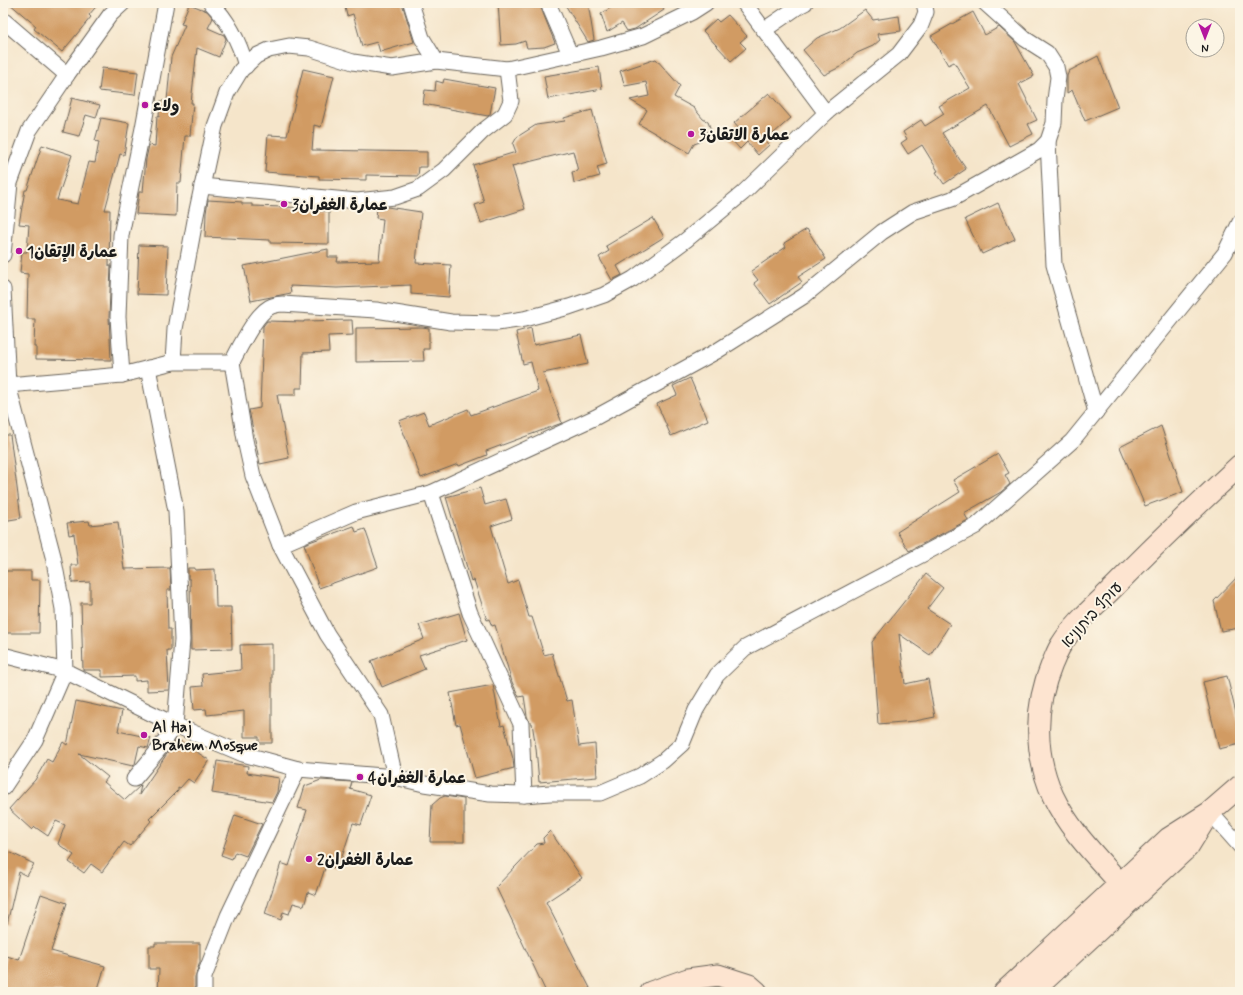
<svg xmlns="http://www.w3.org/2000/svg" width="1243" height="995" font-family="Mynerve,'Playpen Sans Arabic','Playpen Sans Hebrew',sans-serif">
<rect width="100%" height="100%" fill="#fcf5e5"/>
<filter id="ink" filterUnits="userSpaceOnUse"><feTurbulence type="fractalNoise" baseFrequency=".025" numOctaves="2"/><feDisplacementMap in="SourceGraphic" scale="8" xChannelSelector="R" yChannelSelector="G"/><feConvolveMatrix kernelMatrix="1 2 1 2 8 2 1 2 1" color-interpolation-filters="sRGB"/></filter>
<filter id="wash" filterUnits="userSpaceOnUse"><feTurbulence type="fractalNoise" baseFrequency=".012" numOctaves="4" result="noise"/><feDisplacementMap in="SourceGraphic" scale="16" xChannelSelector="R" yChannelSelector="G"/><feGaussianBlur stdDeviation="0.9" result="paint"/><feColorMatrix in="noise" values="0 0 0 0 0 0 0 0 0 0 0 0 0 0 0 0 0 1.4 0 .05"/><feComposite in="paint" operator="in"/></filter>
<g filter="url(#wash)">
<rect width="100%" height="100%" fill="#f5e5ca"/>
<g id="blocks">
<g fill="#d19b63">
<polygon points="9,3 99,3 89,15 91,17 62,52 34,29 36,26"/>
<polygon points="344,3 402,3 414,42 380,52 377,42 362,46 353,14 347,16"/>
<polygon points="498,3 539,3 555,43 544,47 527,48 525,41 516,44 501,45"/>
<polygon points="564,3 588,3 594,40 588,42"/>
<polygon points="618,3 660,3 664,10 635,29 627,31 622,23 607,32 601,14"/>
<polygon points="189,4 207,11 213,18 208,28 224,35 226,39 219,57 197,48 191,103 193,103 190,136 185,136 181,183 177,183 176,216 136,214 139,192 143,192 146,159 149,145 155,146 157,116 159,117 160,101 167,101 171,57 185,25 181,24"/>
<polygon points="865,10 873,20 899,16 901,31 877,34 880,40 873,46 857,53 840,67 824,75 803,50 817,38 840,28"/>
<polygon points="973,12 985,35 999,27 1015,42 1034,76 1019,84 1037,120 1028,124 1033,134 1009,146 988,106 942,133 966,169 944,184 936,172 938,171 922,145 908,154 901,143 907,139 903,132 921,120 925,126 944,114 939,106 970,88 954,62 948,65 931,36"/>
<polygon points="728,15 747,36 740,42 746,48 731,61 703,31 716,19 719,22"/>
<polygon points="1098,56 1118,107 1085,121 1072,90 1067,93 1067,76 1069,71"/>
<polygon points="656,59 680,86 674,97 694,108 703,119 708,122 711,130 705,132 700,142 694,144 689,153 639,124 647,110 630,100 649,96 646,82 625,86 620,71"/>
<polygon points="599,67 602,89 548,99 544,76"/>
<polygon points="102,68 138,72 135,95 99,91"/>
<polygon points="303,69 334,76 321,127 314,125 312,150 427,152 427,167 419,167 418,176 366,175 366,180 319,179 319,176 265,172 268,135 287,136"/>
<polygon points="444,79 495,88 490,114 488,116 423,104 425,90 435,91 436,81 443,83"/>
<polygon points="769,93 791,118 765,141 769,145 758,155 747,142 740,149 730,138 740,130 734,123"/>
<polygon points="72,98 100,105 96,118 86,115 79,136 63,132"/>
<polygon points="592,110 607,164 597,167 600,176 574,183 572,172 578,171 573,151 512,166 525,209 481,223 475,205 484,202 473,165 516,152 513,144 517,137 536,125 565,121 564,118"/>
<polygon points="101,118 129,123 124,155 120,154 105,210 110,210 109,266 111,266 109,317 111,360 36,359 36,347 34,347 35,319 27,319 28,274 20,273 22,252 27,252 29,225 19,224 25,190 27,190 42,145 72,155 57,200 78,204 89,162 95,163 99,142 95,141"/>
<polygon points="208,200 242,202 242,204 252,204 252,206 315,208 315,211 329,211 329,244 270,243 270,240 205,237 206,213"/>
<polygon points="998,203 1015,239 982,254 965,219"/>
<polygon points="387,207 421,212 416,263 451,265 449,297 411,294 411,285 337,288 290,286 291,293 251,301 244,266 328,249 328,257 338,257 337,262 379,261 383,219 376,218 377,208"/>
<polygon points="653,218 664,237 617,266 622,275 612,280 599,257 609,251 606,246"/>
<polygon points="807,229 826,259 798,277 802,282 770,304 754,283 758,280 751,271 786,247 784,243"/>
<polygon points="139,245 168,246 166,295 137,294"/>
<polygon points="352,320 353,335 328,336 329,352 303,353 302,388 296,388 296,395 277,395 289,458 260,464 249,410 260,408 263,326 267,321 304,322 304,321"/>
<polygon points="422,327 429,328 429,349 423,349 424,361 356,362 356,328"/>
<polygon points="531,328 534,345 581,335 588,364 543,373 562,423 486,451 487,455 459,466 458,464 421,478 399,421 424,412 429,425 468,409 471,415 538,391 531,362 523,364 516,332"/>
<polygon points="690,378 708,420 671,436 657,404 677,395 673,386"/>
<polygon points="1161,426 1183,492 1145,506 1120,447"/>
<polygon points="3,435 10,435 21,518 3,521"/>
<polygon points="998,454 1009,473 1005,475 1010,484 1001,492 964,513 968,520 909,551 897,532 960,492 953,480"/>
<polygon points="480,488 485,505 506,499 512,519 491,526 508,584 518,580 529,617 532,617 544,655 552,653 567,701 572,700 579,746 595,744 597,777 539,782 536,748 532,723 530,723 527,716 524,696 519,697 512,682 495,625 492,626 489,619 487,620 474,580 471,581 446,497"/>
<polygon points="89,521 90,525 118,522 124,569 170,568 171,590 167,590 168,629 171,629 171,650 167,650 169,690 147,691 147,680 135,681 135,676 102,677 102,670 83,670 81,603 90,603 90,582 72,583 71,565 78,565 74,534 69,535 67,523"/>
<polygon points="354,526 356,532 365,529 378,567 319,588 304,544"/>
<polygon points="188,568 195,568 195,570 215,569 216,607 231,607 232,649 191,650 190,579 188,579"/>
<polygon points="3,571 31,571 31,580 40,580 39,633 3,633"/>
<polygon points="926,574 943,588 927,609 950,624 930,655 899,634 905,684 928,679 935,717 915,721 878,724 872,642"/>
<polygon points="1240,574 1240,628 1221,631 1214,601"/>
<polygon points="459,613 467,640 419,655 425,669 382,687 371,661 424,639 419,625"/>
<polygon points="272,644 272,743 259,743 259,737 244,737 244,711 207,715 206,709 194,710 192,687 203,686 202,674 241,670 240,645"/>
<polygon points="1227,676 1240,730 1240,744 1219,749 1203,682"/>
<polygon points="493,685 501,726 504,725 513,759 514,768 475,778 460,724 456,725 450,693"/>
<polygon points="76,701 122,711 118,731 151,738 148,748 139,746 135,764 133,766 79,754 108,777 104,782 125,800 141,785 139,795 177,739 209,760 194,783 188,779 180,788 178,787 178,790 149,819 151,821 130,846 124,842 102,872 91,864 84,873 69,862 74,855 58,844 65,825 56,821 48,836 35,827 32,830 9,809 35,780 47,759 52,762 63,742 67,745"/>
<polygon points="217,761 248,766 247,773 279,778 277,792 272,802 212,793"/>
<polygon points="321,780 352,782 350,789 371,795 361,825 353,823 338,869 326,865 316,895 308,892 304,906 293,903 289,914 283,912 281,920 265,914 281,863 289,866 307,810 298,808 305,786"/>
<polygon points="445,796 464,799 464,842 430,842 432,805 440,798"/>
<polygon points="235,815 262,824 246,856 235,852 232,859 221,855"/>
<polygon points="550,831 582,878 546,902 590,988 583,992 546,992 496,887 537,844 544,843 543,838"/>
<polygon points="3,849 34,864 27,876 19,872 7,924 3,924"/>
<polygon points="41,894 67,903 51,951 105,966 97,992 3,992 3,970 7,956 19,960"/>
<polygon points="155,943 200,943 200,962 195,977 195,992 158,992 159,969 149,969 149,946 155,946"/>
</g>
</g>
</g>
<g filter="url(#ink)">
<use href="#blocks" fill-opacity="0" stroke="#686259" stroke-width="1"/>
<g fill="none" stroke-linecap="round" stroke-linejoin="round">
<defs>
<g id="street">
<path d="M211,3C229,21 239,41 246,66"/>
<polyline points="411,3 422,38 436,61"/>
<polyline points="548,3 570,54"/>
<polyline points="744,3 826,113"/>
<polyline points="3,20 67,75"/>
<polyline points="764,30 799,6 805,3"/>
<polyline points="1048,141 1054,265 1096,412"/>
<polyline points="202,186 357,201 395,197 418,189 444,170 483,131 505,114 511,101 507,69"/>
<polyline points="3,255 10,183 29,131 67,75 110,15 123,3"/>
<polyline points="3,289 8,385 53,556 63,609 65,671 35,740 3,788"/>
<polyline points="173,362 175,329 196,215 215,126 227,93 241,70 256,56 269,50 289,46 309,48 353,62 392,68 436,61 507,69 601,48 643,36 692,12 706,3"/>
<polyline points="232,362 245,440 253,476 280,545 327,634 381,715 395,777"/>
<polyline points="122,375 118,317 121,235 143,128 166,3"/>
<path d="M8,385L122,375L173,362H232C240,347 257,311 272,306C275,305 279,304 282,304L376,310L451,322L497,323L524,319L569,307L604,295L633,279L686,240L743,193L826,113L899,54L921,25L926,12L924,3"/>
<polyline points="431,493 470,613 521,724 524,795"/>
<polyline points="280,545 356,512 431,493 596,417 717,351 804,296 882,232 913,212 952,199 1039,150 1048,141 1054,123 1055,100 1058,77 1056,67 1047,53 1025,39 985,3"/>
<polyline points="3,655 65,671 175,725 243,754 298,769 395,777 424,784 490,794 524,795 550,793 600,793 640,776 663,761 682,744 696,710 717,675 745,648 976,526 1072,441 1225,253 1240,222"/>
<polyline points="134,779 160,748 175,725 182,640 176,511 148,368"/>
<polyline points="1210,812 1240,846"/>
<polyline points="204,992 204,977 228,916 298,769"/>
</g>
<g id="secondary">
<path d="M1133,899C1106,865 1072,836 1053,796C1034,754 1034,707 1052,664C1055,658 1057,651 1061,645C1075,622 1097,604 1116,585C1156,544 1198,504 1240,465"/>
<polyline points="651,992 688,979 718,975 749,985 757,992"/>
<polyline points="1004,992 1169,838 1210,812 1240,786"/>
<polyline points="1032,992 1188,847 1206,818"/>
</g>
</defs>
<use href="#street" stroke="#686259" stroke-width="17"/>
<use href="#secondary" stroke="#686259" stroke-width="23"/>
<use href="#street" stroke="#fff" stroke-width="15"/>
<use href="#secondary" stroke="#fde4d0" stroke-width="21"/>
</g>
</g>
<g fill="#b5179e" stroke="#fcf5e5" stroke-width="1.5">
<circle cx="145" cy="105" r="4"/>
<circle cx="691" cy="134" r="4"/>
<circle cx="284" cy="204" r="4"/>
<circle cx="19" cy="251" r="4"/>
<circle cx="144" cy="735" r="4"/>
<circle cx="360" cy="777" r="4"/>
<circle cx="309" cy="859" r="4"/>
</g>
<g text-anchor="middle" stroke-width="4" stroke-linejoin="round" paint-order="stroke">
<g font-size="16" font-weight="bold" fill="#1c1c1c" stroke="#fcf5e5" text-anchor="start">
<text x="153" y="111">ولاء</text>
<text x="699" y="140">عمارة الاتقان3</text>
<text x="292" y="210">عمارة الغفران3</text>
<text x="27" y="257">عمارة الإتقان1</text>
<text x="152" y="732">Al Haj<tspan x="152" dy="18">Brahem Mosque</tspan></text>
<text x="368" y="783">عمارة الغفران4</text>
<text x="317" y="865">عمارة الغفران2</text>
</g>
<g font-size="16" fill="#1c1c1c" stroke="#fcf5e5">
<text transform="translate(1091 614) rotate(-48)" y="6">עוקף ביתוניא</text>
</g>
</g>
<rect width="1243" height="995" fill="none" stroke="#fcf5e5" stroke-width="16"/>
<g transform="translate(1205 38) rotate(180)"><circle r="19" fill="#fcf5e5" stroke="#a29e95"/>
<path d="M0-3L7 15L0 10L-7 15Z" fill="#b5179e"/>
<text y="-6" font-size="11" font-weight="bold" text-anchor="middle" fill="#1c1c1c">N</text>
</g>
</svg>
